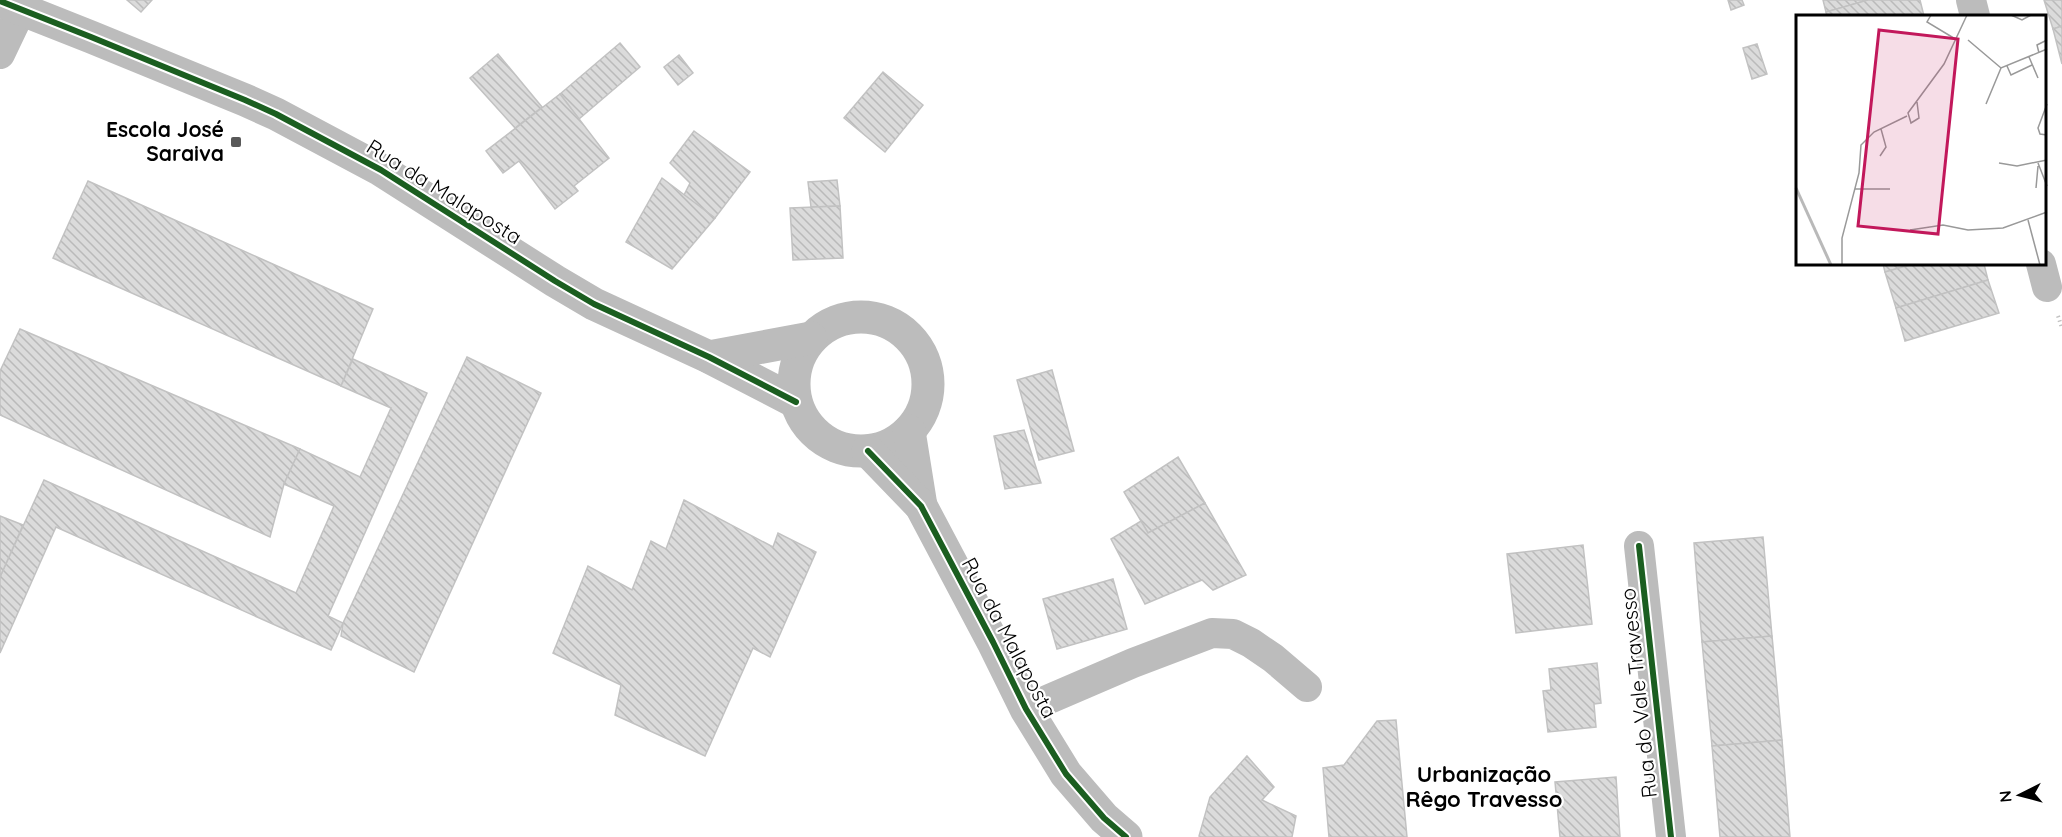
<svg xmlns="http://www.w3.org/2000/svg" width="2062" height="837" font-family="Quicksand,sans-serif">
<defs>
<pattern id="building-back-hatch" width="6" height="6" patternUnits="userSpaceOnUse" patternTransform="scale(1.5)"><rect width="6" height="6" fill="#dbdbdb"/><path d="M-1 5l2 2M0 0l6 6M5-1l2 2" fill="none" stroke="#bababa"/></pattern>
</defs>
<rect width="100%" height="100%" fill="#fff"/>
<g fill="url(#building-back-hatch)" stroke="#c2c2c2" stroke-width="1.5">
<polygon points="127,0 152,0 141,12"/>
<polygon points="1728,0 1742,0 1744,5 1731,10"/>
<polygon points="1823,0 1868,0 1826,12"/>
<polygon points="1868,0 1920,0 1924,16 1827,16 1826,12"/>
<polygon points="2044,0 2062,0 2062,26 2053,29"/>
<polygon points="2062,26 2062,64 2053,29"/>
<polygon points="620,43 640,67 579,119 560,94"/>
<polygon points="1757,44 1767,74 1752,79 1743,48"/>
<polygon points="498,54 542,107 515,128 470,78"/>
<polygon points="679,55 693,73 678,85 664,67"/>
<polygon points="883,72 923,105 885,152 844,118"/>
<polygon points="560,94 609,158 574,186 578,191 555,209 519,161 503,173 486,151"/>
<polygon points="694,131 750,172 715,218 684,195 690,183 670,163"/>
<polygon points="662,178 715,218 672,269 626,242"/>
<polygon points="837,180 840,206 811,207 808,182"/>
<polygon points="88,181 373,309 341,386 53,258"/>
<polygon points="840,206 843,258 793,260 790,208"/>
<polygon points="1883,264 1913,264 1885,272"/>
<polygon points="1913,264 1984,264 1988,280 1896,308 1885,272"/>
<polygon points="1988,280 1999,313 1905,341 1896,308"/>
<polygon points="20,329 300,449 284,484 270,537 0,415 0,371"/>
<polygon points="467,357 541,393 414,672 341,636 343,623"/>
<polygon points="353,359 427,393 328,616 343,623 331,650 56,527 0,653 0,577 44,480 296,593 334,506 284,484 300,449 360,477 391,408 341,386"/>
<polygon points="1052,370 1074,451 1039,460 1017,380"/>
<polygon points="1024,430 1041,483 1005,489 994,436"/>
<polygon points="1178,457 1205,503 1148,533 1124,492"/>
<polygon points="684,500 773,547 778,533 816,552 770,657 753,648 705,756 615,715 621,685 553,653 588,566 632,590 651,541 666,549"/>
<polygon points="1205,503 1246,575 1213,590 1202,580 1145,604 1111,539 1141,521 1148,533"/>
<polygon points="0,516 23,525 0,577"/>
<polygon points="1763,537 1772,636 1702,642 1694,543"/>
<polygon points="1583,545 1592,624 1516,633 1507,554"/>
<polygon points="1113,579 1127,629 1057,649 1043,599"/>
<polygon points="1772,636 1782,740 1712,746 1702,642"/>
<polygon points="1597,663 1601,703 1594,704 1596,727 1548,732 1543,691 1551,690 1549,669"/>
<polygon points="1396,720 1407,837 1329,837 1323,768 1344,765 1377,721"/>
<polygon points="1782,740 1790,837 1720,837 1712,746"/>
<polygon points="1247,756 1274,787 1262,800 1296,816 1292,837 1201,837 1199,836 1210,797"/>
<polygon points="1616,777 1620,837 1560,837 1555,782"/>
</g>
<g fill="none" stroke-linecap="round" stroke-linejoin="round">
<polyline stroke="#c2c2c2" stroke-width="4" stroke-dasharray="1.5 3" stroke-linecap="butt" points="2058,316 2062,328"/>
<g stroke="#bcbcbc" stroke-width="30">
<polyline points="1971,0 1975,16"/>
<polyline points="0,54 21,10"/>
<polyline points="2041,264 2047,287"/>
<polyline points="1639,546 1671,837"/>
<polyline points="1026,709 1133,663 1212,633 1233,634 1251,643 1273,658 1307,687"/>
</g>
<g stroke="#bcbcbc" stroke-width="33">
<polyline points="0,1 91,37 245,100 276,114 381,170 555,281 594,304 709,357 796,402"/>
<circle cx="861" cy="384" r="67"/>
<polyline points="709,357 811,338"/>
<polyline points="909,431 921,506"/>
<polyline points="868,451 921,506 993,642 1026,709 1066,774 1104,818 1126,837"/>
</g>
<defs>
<g id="cycleway">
<polyline points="0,1 91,37 245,100 276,114 381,170 555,281 594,304 709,357 796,402"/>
<polyline points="868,451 921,506 993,642 1026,709 1066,774 1104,818 1126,837"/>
<polyline points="1639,546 1671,837"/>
</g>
</defs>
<use href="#cycleway" stroke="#fff" stroke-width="10"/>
<use href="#cycleway" stroke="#1b5e20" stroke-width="6"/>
</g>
<rect fill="#595959" stroke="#fff" stroke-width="2" x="230" y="136" width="12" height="12" rx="3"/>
<g text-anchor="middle" stroke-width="4.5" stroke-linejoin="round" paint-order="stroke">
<g font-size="21" font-weight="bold" fill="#000" stroke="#fff" text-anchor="end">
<text x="224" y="137">Escola José<tspan x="224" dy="24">Saraiva</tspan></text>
</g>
<g font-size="21" fill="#000" stroke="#fff">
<text transform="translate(444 192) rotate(32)" y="7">Rua da Malaposta</text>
<text transform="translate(1009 638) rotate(62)" y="7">Rua da Malaposta</text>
<text transform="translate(1639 693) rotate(-96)" y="7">Rua do Vale Travesso</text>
</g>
<g font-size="22" font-weight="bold" fill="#000" stroke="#fff">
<text x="1484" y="782">Urbanização<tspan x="1484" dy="25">Rêgo Travesso</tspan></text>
</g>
</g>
<g transform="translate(1796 15)">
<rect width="250" height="250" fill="#fff"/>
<path fill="none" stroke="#b9b9b9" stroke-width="3" d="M0,173L35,250"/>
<path fill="none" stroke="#999" stroke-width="1.5" d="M135,0L131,7L161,25M215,0L226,5L235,0M172,25L205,53L251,34M243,38L241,30L251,25M233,42L242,63M211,51L215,60L236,50M121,87L123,103L115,108L112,98L148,49L171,0M190,89L205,53M251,89L242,113L244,119L251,120M84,141L90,132L85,114M203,148L221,151L251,145M242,148L251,171M240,173L242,151M59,174H94M232,205L244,250M114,215L147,210L172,215L207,213L251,197M46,250V223L63,158L65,130L78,117L111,101"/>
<path fill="#c2185b" fill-opacity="0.15" stroke="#c2185b" stroke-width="3" d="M83,15L162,24L142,219L62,211Z"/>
<rect width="250" height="250" fill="none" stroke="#000" stroke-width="3"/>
</g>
<g transform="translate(2020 795) rotate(264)" stroke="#ffffff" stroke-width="4.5" paint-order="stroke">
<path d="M0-4.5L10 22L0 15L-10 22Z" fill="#000000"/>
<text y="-9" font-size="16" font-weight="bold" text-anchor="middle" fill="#000000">N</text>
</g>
</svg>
